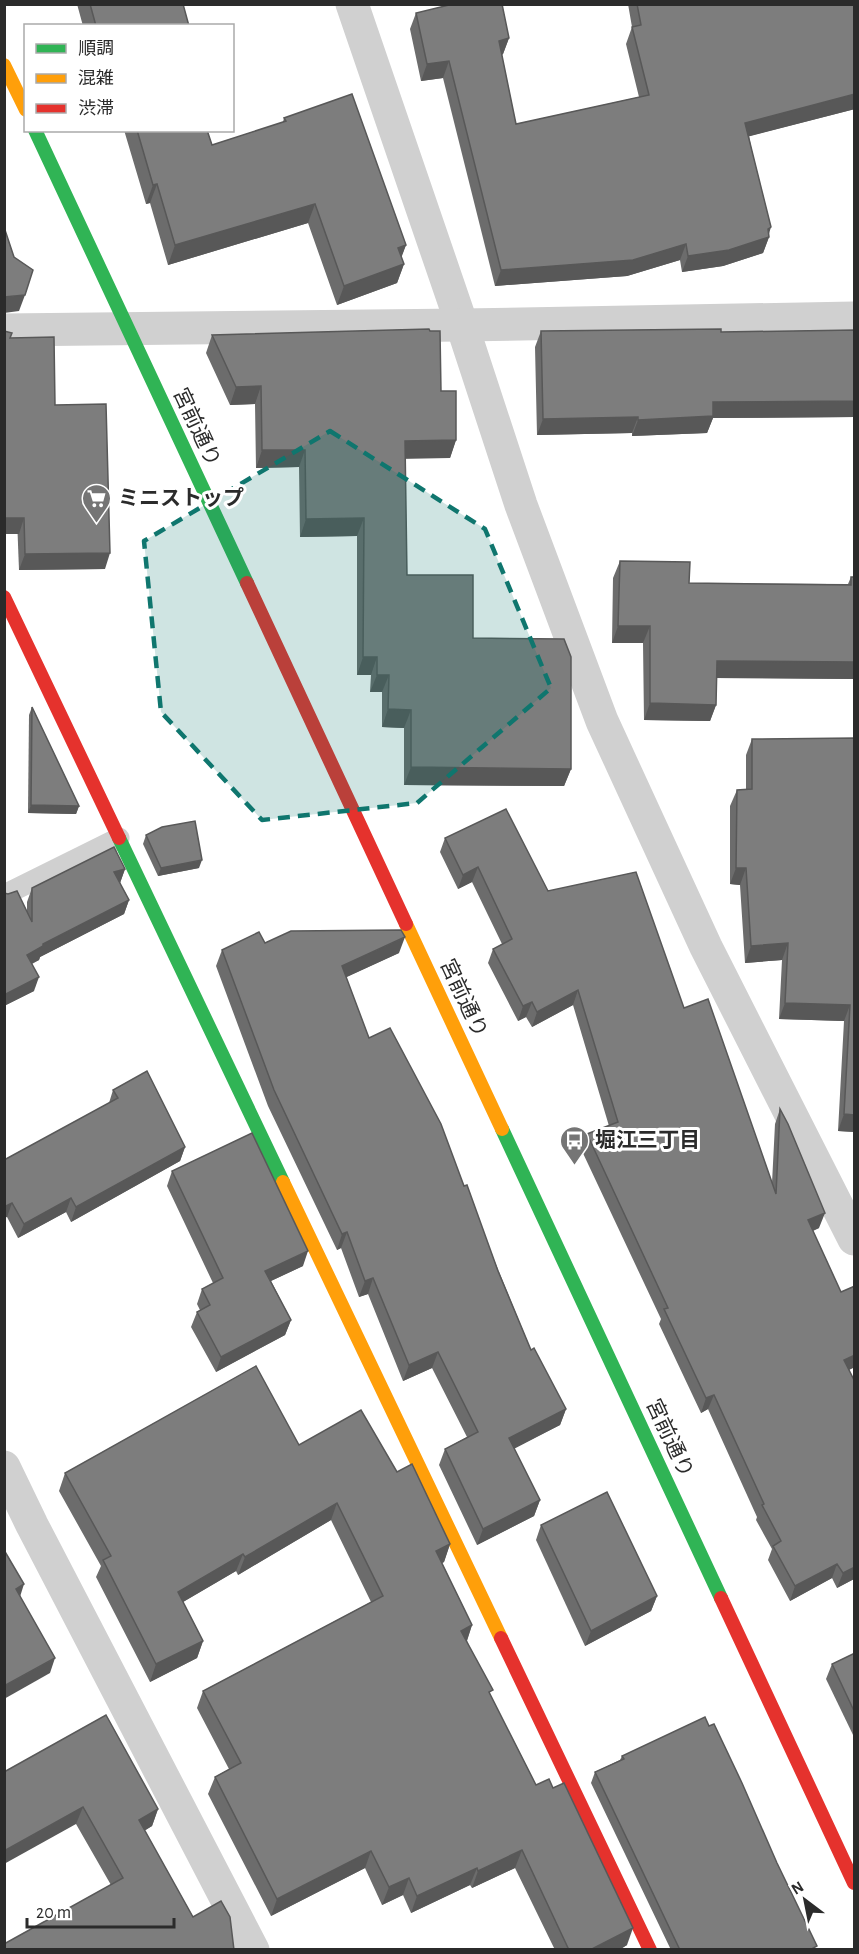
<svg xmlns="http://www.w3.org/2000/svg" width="859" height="1954" font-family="'Alegreya Sans','Noto Sans JP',sans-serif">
<rect width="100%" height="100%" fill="#fff"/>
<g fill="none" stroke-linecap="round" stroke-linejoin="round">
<polyline stroke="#d0d0d0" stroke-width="21" points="4,895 119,838"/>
<g stroke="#d0d0d0" stroke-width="33">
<polyline points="352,4 462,325 521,505 602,721 706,947 854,1239"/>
<polyline points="4,330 462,325 854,318"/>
<polyline points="4,1467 32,1525 253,1950"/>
</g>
<g stroke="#30b455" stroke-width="14">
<polyline points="35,130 247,583"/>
<polyline points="119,838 283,1182"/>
<polyline points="502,1129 721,1598"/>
</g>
<g stroke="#ff9f0a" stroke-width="14">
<polyline points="4,65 26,110"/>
<polyline points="406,924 502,1129"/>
<polyline points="283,1182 501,1638"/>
</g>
<g stroke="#e5322d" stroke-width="14">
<polyline points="247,583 406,924"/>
<polyline points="4,597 119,838"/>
<polyline points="721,1598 854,1883"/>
<polyline points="501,1638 650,1950"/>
</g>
</g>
<g fill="#6c6c6c">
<polygon points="77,4 183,4 189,26 83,26"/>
<polygon points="628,4 855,4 855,109 749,136 769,237 763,253 723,266 682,272 680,260 627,276 495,286 443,78 421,81 410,29 416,13 509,38 503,54 502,55 516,124 639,97 626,44 632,27"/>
<polygon points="284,118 406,245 401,257 404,264 397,283 337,305 308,223 168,265 150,203 146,204 124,130 207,130 212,145 283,122"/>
<polygon points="855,330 855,417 713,418 707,433 632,436 632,433 537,435 535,347 541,331 721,332"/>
<polygon points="212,335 441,391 456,440 450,458 405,458 407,575 473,638 571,769 564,786 404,785 404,728 382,727 382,692 370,692 371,675 357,675 357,536 300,537 299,467 256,468 255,404 230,405 206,353"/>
<polygon points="10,338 55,405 105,569 19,570"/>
<polygon points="620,561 689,583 848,584 851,577 855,679 716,678 716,705 710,721 644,720 643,643 612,643 613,578"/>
<polygon points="32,707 79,806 76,814 28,813 29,715"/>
<polygon points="855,738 855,1132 838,1131 844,1021 779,1019 782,960 745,963 740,885 730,884 730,806 737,790 746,789 746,755 752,739"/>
<polygon points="146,835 199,868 158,876 143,844"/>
<polygon points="445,838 548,891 684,1008 772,1183 775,1124 780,1109 819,1228 813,1231 841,1292 855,1286 855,1367 849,1370 855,1382 855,1580 854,1579 837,1588 832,1578 790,1601 768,1560 772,1549 756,1520 757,1517 708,1409 701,1413 659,1324 661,1319 581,1149 587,1134 609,1126 573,1005 532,1027 526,1017 518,1021 488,963 493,949 502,944 472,882 458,889 440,852"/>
<polygon points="125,869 120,883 129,900 124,914 40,957 39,960 32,964 34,991 4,1006 4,893 27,912 27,902 32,888"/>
<polygon points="265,943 399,953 346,977 369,1038 464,1186 531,1350 566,1409 560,1425 514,1448 540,1500 534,1516 477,1545 439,1465 445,1449 467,1437 432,1368 403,1381 368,1294 359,1297 341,1248 337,1250 268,1106 216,966 222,950"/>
<polygon points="113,1090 185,1147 180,1161 71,1222 66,1212 18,1238 7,1217 4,1160 109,1103"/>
<polygon points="172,1171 303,1266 271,1281 291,1320 285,1335 216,1372 191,1327 197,1312 200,1310 197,1304 202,1289 213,1283 167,1186"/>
<polygon points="299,1445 397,1472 450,1544 444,1562 442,1563 472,1625 467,1641 491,1696 536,1785 627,1945 619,1950 555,1950 515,1868 472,1888 470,1885 411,1913 403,1895 382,1905 365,1868 271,1916 208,1794 215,1777 229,1769 197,1708 203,1691 371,1602 331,1520 238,1575 236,1571 183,1602 203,1641 197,1658 150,1682 96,1577 101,1566 59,1491 65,1473"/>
<polygon points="541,1525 657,1596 651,1611 585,1646 536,1540"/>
<polygon points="855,1653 855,1739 826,1679 832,1664"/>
<polygon points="622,1756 816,1950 671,1950 591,1783 595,1772 620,1760"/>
<polygon points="4,1772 158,1809 152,1826 144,1831 193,1917 234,1950 111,1885 76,1824"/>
</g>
<g fill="#585858">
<polygon points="509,38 503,54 493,57 499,41"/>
<polygon points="449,61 443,78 421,81 427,64"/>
<polygon points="855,94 855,109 739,139 745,123"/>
<polygon points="157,184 150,203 146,204 153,185"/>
<polygon points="315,204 308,223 168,265 175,245"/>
<polygon points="771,227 768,237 769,237 763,253 723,266 682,272 688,256"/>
<polygon points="686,244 680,260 627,276 495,286 501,270"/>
<polygon points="406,245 399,264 398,248"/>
<polygon points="404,264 397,283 337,305 344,286"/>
<polygon points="25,295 19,311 4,313 4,297"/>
<polygon points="261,386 255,404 230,405 236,387"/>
<polygon points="855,401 855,417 713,418 707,433 632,436 638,420 713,402"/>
<polygon points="638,417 632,433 537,435 543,419"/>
<polygon points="456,440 450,458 398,459 405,441"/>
<polygon points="262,450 305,450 299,467 256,468"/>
<polygon points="4,518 24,518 19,534 4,534"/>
<polygon points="364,518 357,536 300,537 306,519"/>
<polygon points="110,553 105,569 19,570 25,554"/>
<polygon points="618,626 650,626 643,643 612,643"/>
<polygon points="363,657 377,657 371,675 357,675"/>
<polygon points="717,661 855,662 855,679 710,678"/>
<polygon points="377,675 389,675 382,692 370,692"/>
<polygon points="650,703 716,705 710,721 644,720"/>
<polygon points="388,709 411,710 404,728 382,727"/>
<polygon points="411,767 571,769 564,786 404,785"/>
<polygon points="31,805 79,806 76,814 28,813"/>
<polygon points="202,860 199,868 158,876 161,868"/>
<polygon points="478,867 472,882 458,889 463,875"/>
<polygon points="736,868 746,868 740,885 730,884"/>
<polygon points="125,869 120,883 114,872"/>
<polygon points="129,900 124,914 40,957 39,960 22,968 27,955 43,944"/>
<polygon points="405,937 399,953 336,982 342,966"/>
<polygon points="788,943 782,960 745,963 751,946"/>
<polygon points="39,977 34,991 4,1006 4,995"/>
<polygon points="578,990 573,1005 532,1027 537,1012"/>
<polygon points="532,1002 526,1017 518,1021 523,1006"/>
<polygon points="785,1003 850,1005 844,1021 779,1019"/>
<polygon points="844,1114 855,1115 855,1132 838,1131"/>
<polygon points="185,1147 180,1161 71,1222 76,1207"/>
<polygon points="71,1198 66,1212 18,1238 24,1224"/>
<polygon points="12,1203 7,1217 4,1218 4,1207"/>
<polygon points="825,1213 819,1228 802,1235 808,1220"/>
<polygon points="347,1232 341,1248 337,1250 342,1234"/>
<polygon points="308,1251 303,1266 260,1286 265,1271"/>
<polygon points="373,1278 368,1294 359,1297 365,1281"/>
<polygon points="291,1320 285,1335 216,1372 221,1357"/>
<polygon points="438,1352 432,1368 403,1381 409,1365"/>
<polygon points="855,1355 855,1367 839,1374 844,1360"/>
<polygon points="714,1395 708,1409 701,1413 706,1398"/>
<polygon points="566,1409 560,1425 504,1454 509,1438"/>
<polygon points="540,1500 534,1516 477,1545 483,1529"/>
<polygon points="337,1503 331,1520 238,1575 245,1557"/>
<polygon points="450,1544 444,1562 430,1569 436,1551"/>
<polygon points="243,1554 236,1571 171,1609 178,1592"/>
<polygon points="837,1564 832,1578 790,1601 795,1586"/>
<polygon points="855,1567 854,1579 837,1588 843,1573"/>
<polygon points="24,1584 19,1600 16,1589"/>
<polygon points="657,1596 651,1611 585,1646 591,1631"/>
<polygon points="472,1625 466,1643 461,1631"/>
<polygon points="203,1641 197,1658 150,1682 156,1664"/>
<polygon points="55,1658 50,1673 4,1699 4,1686"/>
<polygon points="83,1807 76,1824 4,1864 4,1851"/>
<polygon points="158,1809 152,1826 132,1838 139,1820"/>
<polygon points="522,1850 515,1868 472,1888 478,1871"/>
<polygon points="371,1851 365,1868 271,1916 277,1899"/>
<polygon points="477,1868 470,1885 411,1913 417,1896"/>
<polygon points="409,1878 403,1895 382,1905 389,1887"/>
<polygon points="633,1928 627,1945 619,1950 590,1950"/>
</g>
<g fill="#7d7d7d" stroke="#585858" stroke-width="1.5">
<polygon points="90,4 183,4 189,26 96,26"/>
<polygon points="453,4 502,4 509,38 499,41 516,124 649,95 632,27 641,25 637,4 855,4 855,94 745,123 771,227 768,229 769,237 729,250 688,256 686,244 633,260 501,270 449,61 427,64 416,13"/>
<polygon points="352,94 406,245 398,248 404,264 344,286 315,204 175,245 157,184 153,185 137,130 207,130 212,145 286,121 284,118"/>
<polygon points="4,227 14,257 33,270 25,295 4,297"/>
<polygon points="429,329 430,331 440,331 441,391 456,391 456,440 405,441 407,575 473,575 473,638 564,639 571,657 571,769 411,767 411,710 388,709 389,675 377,675 377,657 363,657 364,518 306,519 305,450 262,450 261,386 236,387 212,335"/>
<polygon points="721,329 721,332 855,330 855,401 713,402 713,416 638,420 638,417 543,419 541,331"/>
<polygon points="4,331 12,333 10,338 54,337 55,405 106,404 110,553 25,554 24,518 4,518"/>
<polygon points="620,561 690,562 689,583 851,585 851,577 855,577 855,662 717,661 716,705 650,703 650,626 618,626"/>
<polygon points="32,707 79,806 31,805"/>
<polygon points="855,738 855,1115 844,1114 850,1005 785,1003 788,943 751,946 746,868 736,868 737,790 752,789 752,739"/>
<polygon points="506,809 548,891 636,872 684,1008 708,999 776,1194 780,1109 788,1124 825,1213 808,1220 841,1292 855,1286 855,1355 844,1360 855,1382 855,1567 843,1573 837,1564 795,1586 773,1546 781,1541 762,1505 764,1504 714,1395 706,1398 664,1309 668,1308 587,1134 618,1122 578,990 537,1012 532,1002 523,1006 493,949 512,939 478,867 463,875 445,838"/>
<polygon points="195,821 202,860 161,868 146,835 162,827"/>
<polygon points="114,847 125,869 114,872 129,900 43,944 43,946 27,955 39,977 4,995 4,893 8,894 17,891 32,922 32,888"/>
<polygon points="401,930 405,937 342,966 369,1038 390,1028 441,1124 464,1186 467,1185 498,1271 531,1350 534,1348 566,1409 509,1438 540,1500 483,1529 445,1449 478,1432 438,1352 409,1365 373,1278 365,1281 347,1232 342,1234 274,1090 222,950 259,932 265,943 291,931"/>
<polygon points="147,1071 185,1147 76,1207 71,1198 24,1224 12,1203 4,1207 4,1160 118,1098 113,1090"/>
<polygon points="252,1133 308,1251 265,1271 291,1320 221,1357 197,1312 210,1305 202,1289 223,1278 172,1171"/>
<polygon points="256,1366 299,1445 361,1410 397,1472 412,1464 450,1544 436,1551 472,1625 461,1631 493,1690 489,1692 536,1785 549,1779 553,1788 564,1783 633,1928 590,1950 569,1950 522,1850 478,1871 477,1868 417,1896 409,1878 389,1887 371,1851 277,1899 215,1777 241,1763 203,1691 383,1596 337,1503 245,1557 243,1554 178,1592 203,1641 156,1664 103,1560 111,1556 65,1473"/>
<polygon points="607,1492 657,1596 591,1631 541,1525"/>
<polygon points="4,1550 24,1584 16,1589 55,1658 4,1686"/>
<polygon points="855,1653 855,1713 832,1664"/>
<polygon points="106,1715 158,1809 139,1820 193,1917 221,1901 230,1917 234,1950 4,1950 4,1944 123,1878 83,1807 4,1851 4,1772"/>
<polygon points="705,1717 709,1726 714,1724 742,1783 777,1863 817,1946 810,1950 680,1950 595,1772 624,1759 622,1756"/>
</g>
<path fill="#0f766e" fill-opacity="0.2" stroke="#0f766e" stroke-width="4.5" stroke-dasharray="12 8" stroke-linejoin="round" d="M330,431L485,529L551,688L417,803L262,820L161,712L144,541Z"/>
<defs>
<symbol id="supermarket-pin" viewBox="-11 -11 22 30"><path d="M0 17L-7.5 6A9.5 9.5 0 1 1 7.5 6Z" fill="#757575" stroke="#fff"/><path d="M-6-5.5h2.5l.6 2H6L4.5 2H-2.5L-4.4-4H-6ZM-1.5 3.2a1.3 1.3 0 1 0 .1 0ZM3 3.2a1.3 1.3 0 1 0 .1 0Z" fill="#fff"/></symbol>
<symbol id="bus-pin" viewBox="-11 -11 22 30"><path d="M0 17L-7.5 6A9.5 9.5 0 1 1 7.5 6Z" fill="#757575" stroke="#fff"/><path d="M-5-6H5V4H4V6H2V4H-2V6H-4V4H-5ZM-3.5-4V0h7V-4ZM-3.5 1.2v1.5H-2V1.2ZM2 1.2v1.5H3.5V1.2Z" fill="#fff"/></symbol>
</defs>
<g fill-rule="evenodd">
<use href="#supermarket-pin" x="80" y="482" width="33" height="45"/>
<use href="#bus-pin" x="558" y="1124" width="33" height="45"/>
</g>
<g text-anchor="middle" stroke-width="6" stroke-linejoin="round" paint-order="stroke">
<g font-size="21" fill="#2b2b2b" stroke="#fff">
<text transform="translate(197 427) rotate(65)" y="7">宮前通り</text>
<text transform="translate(464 998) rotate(65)" y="7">宮前通り</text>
<text transform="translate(670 1438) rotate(65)" y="7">宮前通り</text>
</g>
<g font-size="21" font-weight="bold" fill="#2b2b2b" stroke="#fff" text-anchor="start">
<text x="118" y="505">ミニストップ</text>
<text x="595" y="1147">堀江三丁目</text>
</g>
</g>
<rect width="859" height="1954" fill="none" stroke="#2b2b2b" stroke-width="12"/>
<rect x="24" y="24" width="210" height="108" fill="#ffffff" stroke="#aaaaaa" stroke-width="1.5"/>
<rect x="36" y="44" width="30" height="9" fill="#30b455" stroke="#aaaaaa" stroke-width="1.5"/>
<text x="78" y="54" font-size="18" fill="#2b2b2b">順調</text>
<rect x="36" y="74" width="30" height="9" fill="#ff9f0a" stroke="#aaaaaa" stroke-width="1.5"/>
<text x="78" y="84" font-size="18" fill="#2b2b2b">混雑</text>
<rect x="36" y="104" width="30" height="9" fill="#e5322d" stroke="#aaaaaa" stroke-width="1.5"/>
<text x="78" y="114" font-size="18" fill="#2b2b2b">渋滞</text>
<g transform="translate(805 1900) rotate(328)" stroke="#ffffff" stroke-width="4.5" paint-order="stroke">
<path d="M0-4.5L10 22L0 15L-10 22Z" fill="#2b2b2b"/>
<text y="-9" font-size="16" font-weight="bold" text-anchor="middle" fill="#2b2b2b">N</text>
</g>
<path d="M27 1918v9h147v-9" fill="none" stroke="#2b2b2b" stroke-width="3"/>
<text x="36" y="1918" font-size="18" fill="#2b2b2b" stroke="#ffffff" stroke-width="4.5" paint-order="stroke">20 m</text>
</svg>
